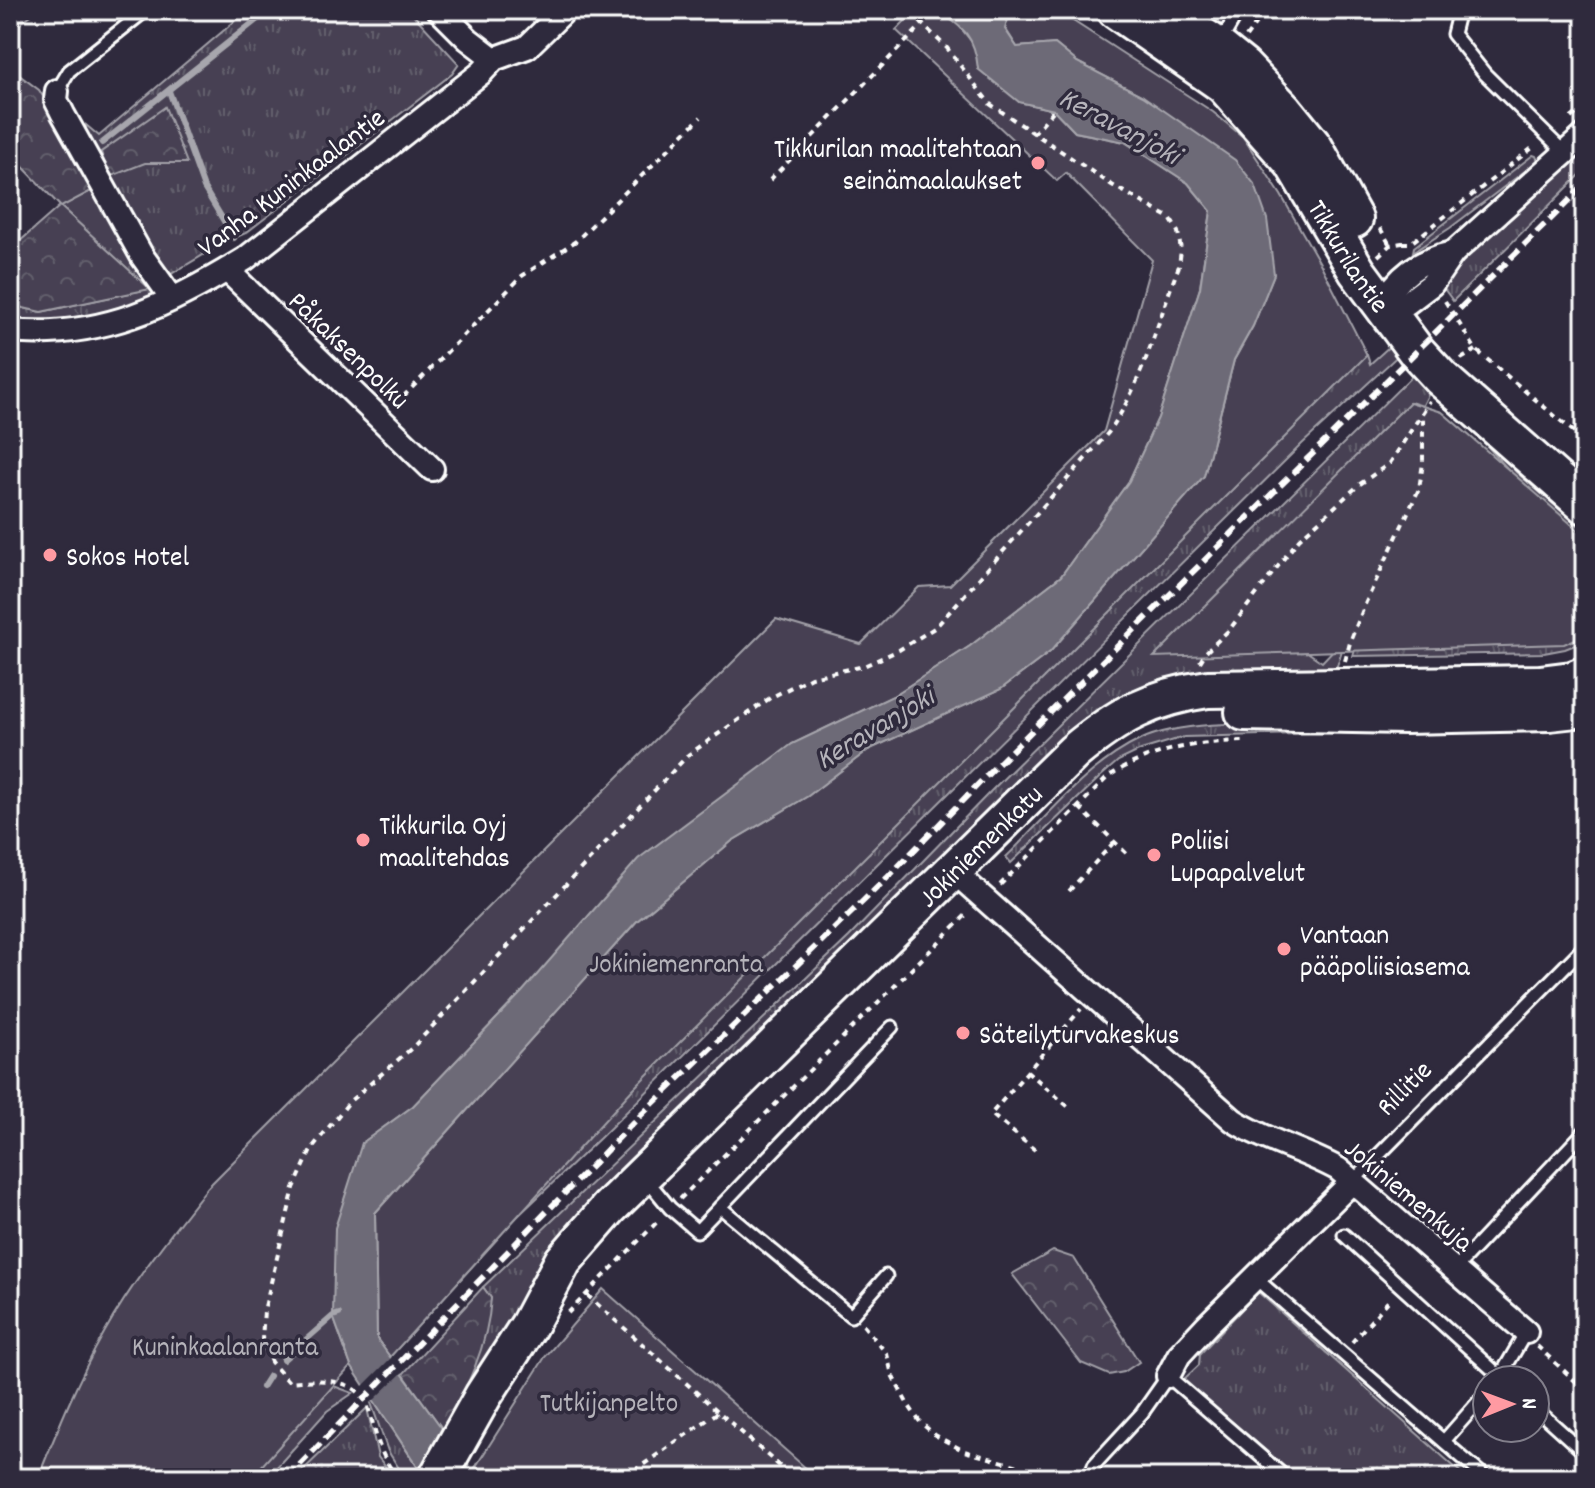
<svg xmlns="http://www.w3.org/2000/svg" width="1595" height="1488" font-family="Dekko,sans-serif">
<defs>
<pattern id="grass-tufts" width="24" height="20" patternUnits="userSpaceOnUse" patternTransform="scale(2)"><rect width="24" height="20" fill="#464152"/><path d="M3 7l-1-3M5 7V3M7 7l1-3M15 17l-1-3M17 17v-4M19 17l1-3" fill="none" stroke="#625e6c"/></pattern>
<pattern id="forest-crowns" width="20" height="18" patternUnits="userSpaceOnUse" patternTransform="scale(2)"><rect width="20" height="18" fill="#464152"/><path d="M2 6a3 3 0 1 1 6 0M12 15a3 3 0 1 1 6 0" fill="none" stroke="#625e6c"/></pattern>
</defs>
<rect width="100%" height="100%" fill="#2f2a3d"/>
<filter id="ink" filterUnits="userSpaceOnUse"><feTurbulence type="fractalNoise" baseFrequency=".0125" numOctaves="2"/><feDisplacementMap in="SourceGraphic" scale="16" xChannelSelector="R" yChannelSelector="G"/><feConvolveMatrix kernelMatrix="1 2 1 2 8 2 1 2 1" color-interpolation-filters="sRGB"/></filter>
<g filter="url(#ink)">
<g fill="url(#grass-tufts)" stroke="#a2a0a8" stroke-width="2" fill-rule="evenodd">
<polygon points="10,10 37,10 10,32"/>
<path d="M248,10H409L459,64L452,74L246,233L225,242L166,277L85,137L86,125L99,136ZM165,108L186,163H145Z"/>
<polygon points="1585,149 1585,170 1453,301 1442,286 1460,264 1522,204"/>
<polygon points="1533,155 1536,156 1538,161 1450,228 1413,252 1414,247"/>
<polygon points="95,189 148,279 150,289 158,298 87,319 46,325 10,316 10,305 41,312 149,289 60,206"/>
<polygon points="1392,344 1403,351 1302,444 601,1137 517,1217 390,1357 377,1339 1223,480 1367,355 1370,364"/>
<polygon points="1420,368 1435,381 1418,415 1258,618 1322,662 1336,647 1344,644 1334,675 1171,684 539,1276 471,1382 491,1298 483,1287 849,937 991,791"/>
<polygon points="1480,430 1516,472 1585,531 1585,542 1514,476 1478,436"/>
<polygon points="1585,620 1585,641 1565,649 1544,653 1353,656 1359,637"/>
<path d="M1335,724L1336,732L1332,733L1184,737L1141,750L1118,761L1100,777L1011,863L1006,857C1047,817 1087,765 1140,740C1187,717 1282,725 1335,724Z"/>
<polygon points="1258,1292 1467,1478 1298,1478 1183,1380 1199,1365 1200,1354"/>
<polygon points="328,1384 353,1393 327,1411 267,1478 218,1478"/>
<polygon points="374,1401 420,1471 416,1478 405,1478 388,1451 371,1403"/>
<polygon points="367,1408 378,1457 394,1478 295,1478"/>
</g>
<g fill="url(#forest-crowns)" stroke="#a2a0a8" stroke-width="2">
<polygon points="10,68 39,90 80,155 95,189 61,207 150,289 41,312 10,305 10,250 60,206 10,153"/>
<polygon points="165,107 187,163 145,163 109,177 101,152"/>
<polygon points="1053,1251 1074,1258 1139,1362 1124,1372 1109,1375 1081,1363 1012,1274"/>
<path d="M483,1287L491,1298C488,1346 467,1389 443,1430L403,1374Z"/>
</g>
<g fill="#464152" stroke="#a2a0a8" stroke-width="2">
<path d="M894,10H937L956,22L1019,102L1054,110L1075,132L1125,142L1188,183L1211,211L1200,288L1158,418L1129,481L1061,576L970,646L893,696L792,744L522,992L413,1106L362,1143L333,1316L351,1366L251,1478H38C58,1428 78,1379 104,1333C133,1281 171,1234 207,1188L776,619L861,644L919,587L950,585L1104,431L1152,260L1066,173L1057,181L896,30L905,21Z"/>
<polygon points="1007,10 1056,10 1213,112 1243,137 1281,195 1321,265 1367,355 632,1090 390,1357 377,1339 375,1213 637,921 732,841 808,796 868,750 1001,689 1050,652 1204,476 1234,360 1253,326 1274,274 1143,96 1077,62 1055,44 1017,47 1005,28 1010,13"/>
<polygon points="1410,402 1442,412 1585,536 1585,635 1564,644 1154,657"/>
<polygon points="603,1289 817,1478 478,1478 473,1471 545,1357"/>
</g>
<path fill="#6d6a77" stroke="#a7a6ad" stroke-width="2" d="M937,10H1007L1010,12L1005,29L1017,47L1055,44L1077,62L1143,96L1235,160L1255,185L1267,219L1274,274L1253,326L1234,360L1204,476L1050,652L1001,689L868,750L808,796L732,841L637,921L375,1213L377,1339L478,1478H425L351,1366L333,1316L335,1228L362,1143L413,1106L522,992L638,859L792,744L893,696L970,646L1061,576L1129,481L1158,418L1200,288L1211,211L1188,183L1125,142L1075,132L1054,110L1019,102L978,69C975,36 964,28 937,10Z"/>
<polygon fill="#2f2a3d" points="394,1355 405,1370 371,1403 361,1388"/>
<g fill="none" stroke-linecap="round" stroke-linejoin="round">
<g stroke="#a7a6ad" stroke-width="6">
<polyline points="169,91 204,188 234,238"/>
<polyline points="102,143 269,10"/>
<polyline points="283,1360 333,1316 339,1314"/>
<polyline points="262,1387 269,1376"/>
</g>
<defs>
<g id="lane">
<polyline points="1459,10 1453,34 1485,74 1564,152"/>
<polyline points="1196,25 1211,10"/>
<polyline points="1216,41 1227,31 1239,10"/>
<polyline points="57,91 69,71 146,10"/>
<polyline points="647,1180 670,1208 697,1231 892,1027"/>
<polyline points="1353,1181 1585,946"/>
<polyline points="720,1207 851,1316 886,1276"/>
<polyline points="1344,1235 1504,1380"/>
<polyline points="1454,1270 1585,1131"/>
<polyline points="1254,1277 1486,1478"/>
<polyline points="1498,1380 1526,1332"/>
<polyline points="1535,1408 1585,1453"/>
<polyline points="1444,1441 1487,1392"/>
<polyline points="1091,1478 1094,1465 1142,1413 1168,1376 1286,1478"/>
</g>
<g id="street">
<polyline points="439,10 468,39 494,59"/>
<polyline points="57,91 56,100 63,114 142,256 172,298"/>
<polyline points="227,270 432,469"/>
<polyline points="1381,307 1407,303 1432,284 1453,253 1585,135"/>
<path d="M1381,307C1397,276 1419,260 1453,253"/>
<path d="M10,331C100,340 170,305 245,259L481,73L494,59L527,47L565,10"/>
<path d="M953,871L1233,1120C1265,1141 1304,1150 1338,1169L1526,1332"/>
<polyline points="1168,1376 1179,1355 1207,1325 1353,1181"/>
</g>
<g id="primary">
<path id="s1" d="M1116,10L1224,85L1293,163L1357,271L1417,352L1441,378L1585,505"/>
<polyline points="1162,10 1213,43 1243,67 1284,110 1314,147 1354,219"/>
<polyline points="1244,712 1405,715 1549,712 1585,708"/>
<path id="s2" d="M437,1478L483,1396L529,1325L563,1261L609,1208L1074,752C1117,716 1151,697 1208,689L1540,684L1572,680L1585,675"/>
</g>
</defs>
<use href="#lane" stroke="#fff" stroke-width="17"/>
<use href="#street" stroke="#fff" stroke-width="28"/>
<use href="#primary" stroke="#fff" stroke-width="42"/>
<g stroke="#fff" stroke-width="4" stroke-dasharray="6 6" stroke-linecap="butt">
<polyline points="1075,10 1090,20"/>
<polyline points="1246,37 1266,10"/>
<polyline points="1571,118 1585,107"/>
<polyline points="1033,134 1054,110"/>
<polyline points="770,180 922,25"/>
<polyline points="1380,228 1390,245"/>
<polyline points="1402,243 1411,243 1536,145"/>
<polyline points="1378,256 1390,245 1402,243 1406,249"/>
<polyline points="1445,301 1476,350 1585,441"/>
<polyline points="1461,359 1476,350"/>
<polyline points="395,405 522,276 576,241 701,117"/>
<polyline points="1345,661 1351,639 1366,602 1419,489 1423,463 1423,414"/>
<polyline points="1200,662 1206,652 1229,630 1299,539 1360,484 1390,463 1430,401"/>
<polyline points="1079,807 1128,855"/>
<path d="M1000,885L1109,776C1150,750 1195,742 1243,741"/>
<polyline points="1069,891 1115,841"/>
<polyline points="1027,1071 1071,1109"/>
<polyline points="1035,1150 991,1114 1081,1009"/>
<polyline points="680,1199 969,912"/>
<polyline points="587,1295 793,1478"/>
<polyline points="568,1313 660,1219"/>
<polyline points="863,1325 887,1354 892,1375 907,1403 920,1422 935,1435 964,1451 1062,1478"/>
<polyline points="1352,1342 1391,1298"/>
<polyline points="1537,1346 1585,1390"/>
<path d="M398,1478C352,1423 398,1371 289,1382L271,1362L262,1340L264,1311L294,1188L312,1148L350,1101L413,1047L688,755L770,698L811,677L864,666L899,650L936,627L1108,433C1143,384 1157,322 1179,266L1181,250L1178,232L1170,218L1112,185L990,104L947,48L908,10"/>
<polyline points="624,1478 720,1411"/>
<polyline points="1573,1478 1583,1465"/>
</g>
<use href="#lane" stroke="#2f2a3d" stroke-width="11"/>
<use href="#street" stroke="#2f2a3d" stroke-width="22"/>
<use href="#primary" stroke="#2f2a3d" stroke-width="36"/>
<polyline stroke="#fff" stroke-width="6" stroke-dasharray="12 6" stroke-linecap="butt" points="287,1478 637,1119 887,878 997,765 1585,185"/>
</g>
</g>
<g fill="#ff9aa2" stroke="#2f2a3d" stroke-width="3">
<circle cx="1038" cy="163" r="8"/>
<circle cx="50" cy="555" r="8"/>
<circle cx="363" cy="840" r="8"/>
<circle cx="1154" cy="855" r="8"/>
<circle cx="1284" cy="949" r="8"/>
<circle cx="963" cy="1033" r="8"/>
</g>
<g text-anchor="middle" stroke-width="7" stroke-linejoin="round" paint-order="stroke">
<g font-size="28" fill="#fff" stroke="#2f2a3d" text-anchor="start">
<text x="1022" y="157" text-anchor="end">Tikkurilan maalitehtaan<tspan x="1022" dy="32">seinämaalaukset</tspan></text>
<text x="66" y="565">Sokos Hotel</text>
<text x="379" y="834">Tikkurila Oyj<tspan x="379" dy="32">maalitehdas</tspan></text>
<text x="1170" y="849">Poliisi<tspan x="1170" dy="32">Lupapalvelut</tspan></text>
<text x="1300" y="943">Vantaan<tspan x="1300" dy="32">pääpoliisiasema</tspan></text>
<text x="979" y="1043">Säteilyturvakeskus</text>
</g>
<g font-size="28" fill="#fff" stroke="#2f2a3d">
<text transform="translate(290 181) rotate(-37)" y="10">Vanha Kuninkaalantie</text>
<text dy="10" stroke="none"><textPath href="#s1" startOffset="344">Tikkurilantie</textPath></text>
<text transform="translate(350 349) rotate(44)" y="10">Påkaksenpolku</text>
<text dy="10" stroke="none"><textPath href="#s2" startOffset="840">Jokiniemenkatu</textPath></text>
<text transform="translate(1403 1087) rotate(-45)" y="10">Rillitie</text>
<text transform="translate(1410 1194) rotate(40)" y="10">Jokiniemenkuja</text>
</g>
<g font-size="28" fill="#b5b3ba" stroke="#2f2a3d">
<text x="676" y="972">Jokiniemenranta</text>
<text x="225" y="1355">Kuninkaalanranta</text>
<text x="609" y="1411">Tutkijanpelto</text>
</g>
<g font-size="30" font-style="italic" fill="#b6b4bb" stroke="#2f2a3d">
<text transform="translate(1120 125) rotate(28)" y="10">Keravanjoki</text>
<text transform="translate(874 727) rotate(-31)" y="10">Keravanjoki</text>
</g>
</g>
<rect width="1595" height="1488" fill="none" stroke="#2f2a3d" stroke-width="40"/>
<rect x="20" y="20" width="1555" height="1448" fill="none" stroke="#fff" stroke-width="3" filter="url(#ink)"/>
<g transform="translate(1511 1404) rotate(89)"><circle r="38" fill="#2f2a3d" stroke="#827f8b" stroke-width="2"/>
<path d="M0-6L14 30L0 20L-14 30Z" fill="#ff9aa2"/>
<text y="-12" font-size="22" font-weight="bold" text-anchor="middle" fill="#ffffff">N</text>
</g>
</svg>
